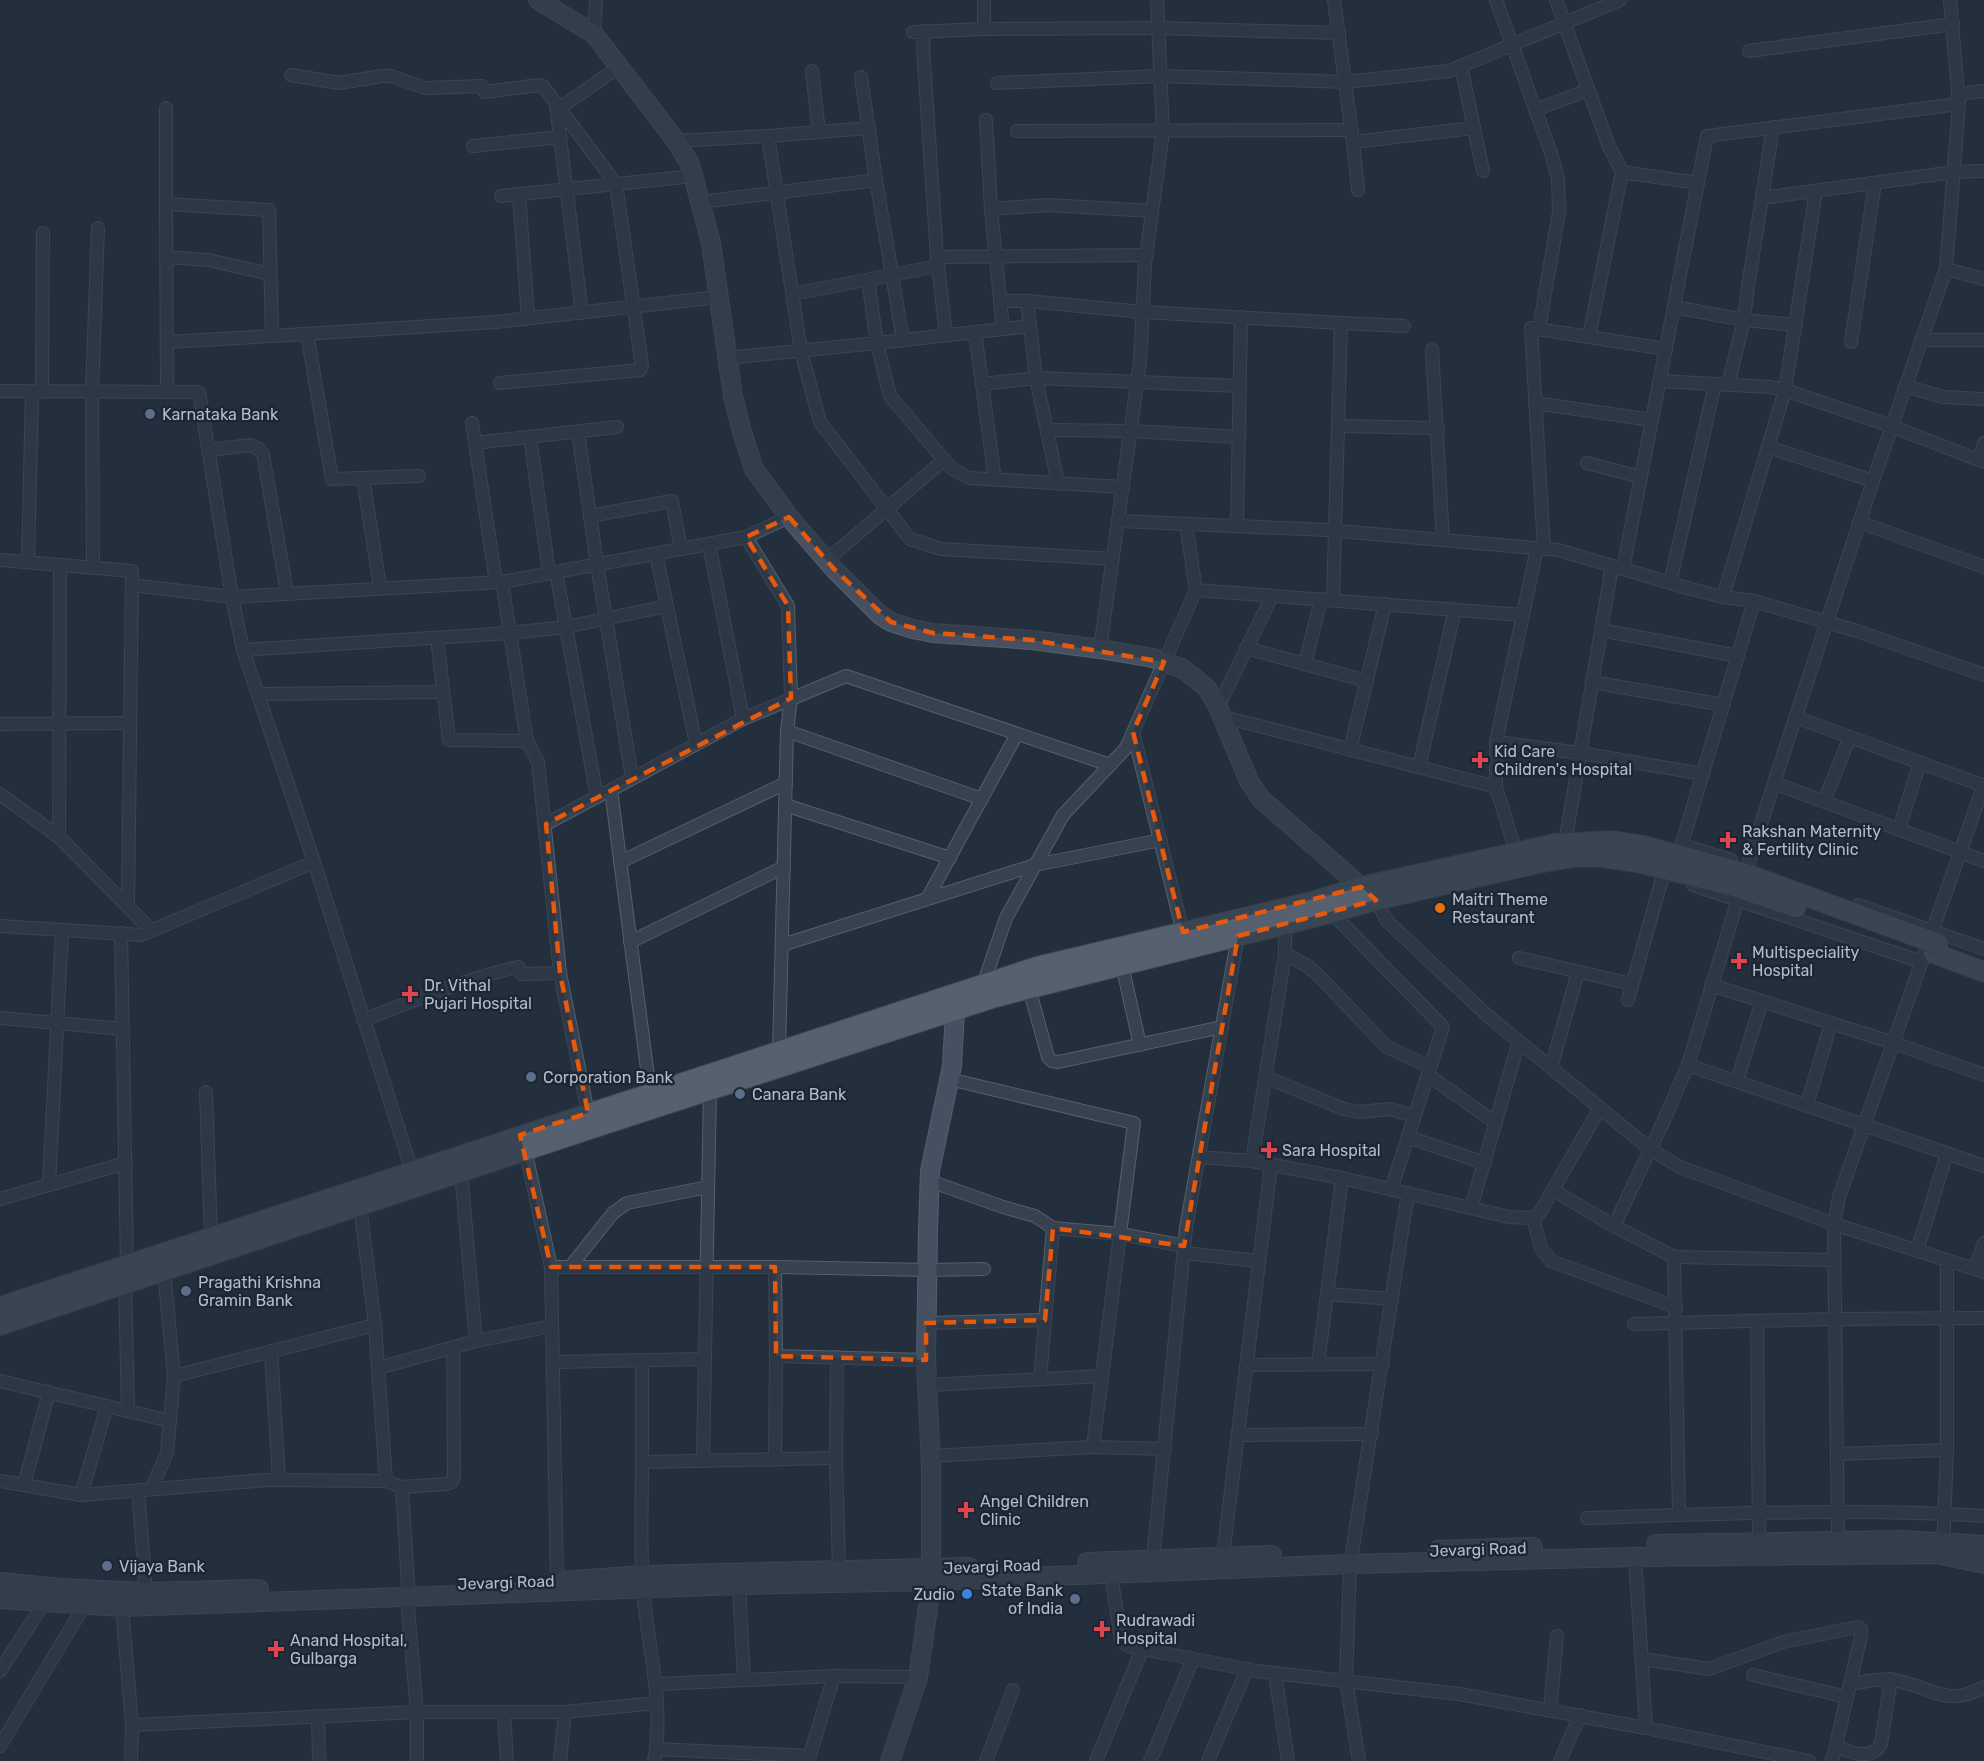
<svg xmlns="http://www.w3.org/2000/svg" width="1984" height="1761" font-family="Rubik,sans-serif">
<rect width="100%" height="100%" fill="#242f3e"/>
<g fill="none" stroke-linecap="round" stroke-linejoin="round">
<defs>
<g id="street">
<polyline points="984,0 984,29 1158,28 1339,33"/>
<polyline points="1334,0 1353,142 1358,190"/>
<polyline points="1496,0 1551,153 1558,179 1559,212 1539,329"/>
<polyline points="1556,0 1608,144 1622,172 1589,337"/>
<polyline points="1950,0 1959,104"/>
<polyline points="924,31 923,47 937,257 946,335"/>
<polyline points="913,32 984,29"/>
<polyline points="594,34 596,0"/>
<polyline points="1749,51 1953,24"/>
<polyline points="1461,66 1483,171"/>
<polyline points="812,71 819,132"/>
<polyline points="291,75 339,83 382,76 391,76 425,88 482,86 485,92 539,85 543,86 616,184 642,366 640,370 500,383"/>
<polyline points="861,77 876,180"/>
<polyline points="997,83 1160,76 1346,82 1449,71 1620,0"/>
<polyline points="1958,94 1984,91"/>
<polyline points="556,105 582,313"/>
<polyline points="560,108 620,66"/>
<polyline points="1535,110 1588,90"/>
<polyline points="986,120 991,209 1003,329"/>
<polyline points="1773,127 1762,198 1954,172 1984,171"/>
<polyline points="1017,131 1352,130"/>
<polyline points="768,136 869,128"/>
<polyline points="676,141 768,136 801,351 820,422 910,539 941,549 1113,559"/>
<polyline points="1353,142 1474,128"/>
<polyline points="473,146 560,137"/>
<polyline points="1622,172 1698,183"/>
<polyline points="519,194 528,318"/>
<polyline points="501,196 694,176"/>
<polyline points="701,202 876,180 903,340"/>
<polyline points="166,204 166,108"/>
<polyline points="991,209 1048,205 1152,211"/>
<polyline points="166,257 208,260 270,274"/>
<polyline points="937,257 1147,255"/>
<polyline points="1946,269 1984,279"/>
<polyline points="868,280 877,343 1030,326 1036,378 1058,484"/>
<polyline points="793,294 938,266"/>
<polyline points="1000,301 1027,301"/>
<polyline points="1674,307 1744,320 1796,325"/>
<polyline points="1341,323 1404,326"/>
<polyline points="1030,326 1027,301 1143,312 1341,323 1333,600"/>
<polyline points="975,332 995,480"/>
<polyline points="307,334 332,479 419,476"/>
<polyline points="1921,340 1984,340"/>
<polyline points="167,342 272,336"/>
<polyline points="1851,342 1875,183"/>
<polyline points="1432,350 1443,540"/>
<polyline points="727,358 877,343 890,396 951,468 969,478 1123,487"/>
<polyline points="1660,381 1770,387 1785,390 1891,426 1984,462"/>
<polyline points="982,384 1036,378 1240,386"/>
<polyline points="1728,385 1744,320 1748,286 1762,198"/>
<polyline points="1905,386 1943,397 1984,399"/>
<polyline points="0,391 199,392 232,597 243,650 314,862 412,1171"/>
<polyline points="42,392 43,233"/>
<polyline points="167,392 166,204 269,210 272,336 496,322 719,297"/>
<polyline points="1535,403 1652,420"/>
<polyline points="472,423 496,582"/>
<polyline points="1338,426 1438,428"/>
<polyline points="1047,430 1131,431 1239,437"/>
<polyline points="578,432 597,564 632,778"/>
<polyline points="530,437 549,573"/>
<polyline points="475,443 617,427"/>
<polyline points="1768,447 1873,481"/>
<polyline points="209,450 250,445 259,449 263,454 287,593"/>
<polyline points="1979,460 1984,443"/>
<polyline points="1587,463 1641,477"/>
<polyline points="363,478 380,587"/>
<polyline points="590,516 672,501 681,549"/>
<polyline points="1119,521 1327,530 1558,550 1691,589 1723,597 1754,601 1854,630 1984,675"/>
<polyline points="1859,522 1984,567"/>
<polyline points="1186,524 1196,590"/>
<polyline points="1237,526 1241,317"/>
<polyline points="746,537 788,606 791,698 787,731 779,1051"/>
<polyline points="709,544 743,719"/>
<polyline points="1544,549 1531,328 1666,349"/>
<polyline points="656,554 696,744"/>
<polyline points="0,560 132,571 128,907"/>
<polyline points="827,560 944,460"/>
<polyline points="28,562 32,392"/>
<polyline points="93,568 92,391 98,228"/>
<polyline points="1623,569 1707,136 1959,104 1946,269 1873,481 1774,783 1748,866"/>
<polyline points="556,572 597,797"/>
<polyline points="502,582 527,741 538,762 560,973 588,1113"/>
<polyline points="1670,583 1715,384"/>
<polyline points="132,585 232,597 502,582 746,537 789,517"/>
<polyline points="1723,597 1785,390 1816,191"/>
<polyline points="1601,630 1738,656"/>
<polyline points="437,638 449,740 527,741"/>
<polyline points="1246,648 1367,681"/>
<polyline points="1100,649 1140,362 1145,264 1163,132 1157,0"/>
<polyline points="243,650 510,633 566,627 667,606"/>
<polyline points="1305,664 1321,599"/>
<polyline points="1592,682 1724,705"/>
<polyline points="258,694 443,692"/>
<polyline points="1218,707 1272,596"/>
<polyline points="1224,717 1496,787"/>
<polyline points="1795,717 1984,786"/>
<polyline points="0,724 130,723"/>
<polyline points="787,731 982,799"/>
<polyline points="1133,732 1183,932"/>
<polyline points="1496,742 1537,548"/>
<polyline points="1350,750 1385,604"/>
<polyline points="1419,767 1455,609"/>
<polyline points="1774,783 1984,861"/>
<polyline points="0,794 59,837 151,930"/>
<polyline points="1824,801 1850,737"/>
<polyline points="785,805 950,858"/>
<polyline points="546,824 604,793"/>
<polyline points="1899,829 1920,762"/>
<polyline points="59,837 60,565"/>
<polyline points="1565,843 1612,566"/>
<polyline points="1682,845 1731,860"/>
<polyline points="1680,850 1754,601"/>
<polyline points="1516,852 1496,787 1496,742 1580,753 1703,774"/>
<polyline points="620,862 786,783"/>
<polyline points="1693,885 1922,962"/>
<polyline points="927,899 1017,734"/>
<polyline points="1376,900 1387,921 1488,1016 1650,1149 1680,1167 1834,1224 1984,1272"/>
<polyline points="1858,905 1984,949"/>
<polyline points="1331,912 1443,1027 1391,1190"/>
<polyline points="1285,924 1285,954 1252,1161 1342,1178 1509,1217 1533,1218 1539,1214 1600,1108"/>
<polyline points="0,926 141,935 314,862"/>
<polyline points="121,933 127,1265"/>
<polyline points="630,942 784,867"/>
<polyline points="782,945 1035,865 1161,840"/>
<polyline points="1285,954 1306,965 1317,974 1387,1047 1430,1067"/>
<polyline points="1519,958 1632,984"/>
<polyline points="1122,965 1140,1045"/>
<polyline points="983,985 1006,918 1063,815 1126,748 1196,590 1523,615"/>
<polyline points="1711,985 1894,1043 1984,1075"/>
<polyline points="1029,988 1048,1057 1052,1061 1058,1062 1222,1027"/>
<polyline points="1628,1000 1665,868"/>
<polyline points="0,1018 123,1029"/>
<path d="M363,1020C414,1001 465,979 518,967L522,974L560,973"/>
<polyline points="1688,1065 1984,1166"/>
<polyline points="1551,1068 1578,972"/>
<polyline points="1428,1075 1496,1123"/>
<polyline points="1265,1077 1344,1109 1359,1112 1390,1109 1414,1116"/>
<polyline points="949,1079 1134,1123 1093,1447 1165,1449"/>
<polyline points="1737,1081 1762,1001"/>
<polyline points="206,1092 211,1237"/>
<polyline points="650,1092 611,790 743,719 846,676 1110,765"/>
<polyline points="1807,1105 1831,1023"/>
<polyline points="1408,1137 1485,1163"/>
<polyline points="524,1145 551,1267 557,1581"/>
<polyline points="1199,1157 1252,1161"/>
<polyline points="461,1172 476,1341 552,1326"/>
<polyline points="930,1181 1003,1207 1035,1216 1053,1228"/>
<polyline points="49,1185 62,930"/>
<polyline points="1553,1190 1614,1226 1674,1257"/>
<polyline points="0,1199 126,1163"/>
<polyline points="360,1205 375,1325 386,1481 402,1487 408,1585"/>
<polyline points="1471,1208 1519,1041"/>
<polyline points="1533,1218 1541,1248 1551,1261 1676,1307"/>
<polyline points="1614,1226 1665,1118 1688,1065 1738,899"/>
<polyline points="1917,1251 1947,1153"/>
<polyline points="1184,1253 1259,1261"/>
<polyline points="551,1267 775,1267 928,1270 984,1269"/>
<polyline points="570,1267 613,1213 627,1203 708,1187"/>
<polyline points="775,1267 776,1356 926,1360"/>
<polyline points="1975,1269 1984,1243"/>
<polyline points="125,1283 128,1411"/>
<polyline points="1327,1294 1392,1299"/>
<polyline points="1757,1321 1759,1542"/>
<polyline points="926,1323 1045,1320"/>
<polyline points="1634,1324 1834,1319 1984,1318"/>
<polyline points="271,1351 279,1480"/>
<polyline points="837,1357 836,1458 839,1570"/>
<polyline points="553,1362 705,1359"/>
<polyline points="1318,1364 1342,1178"/>
<polyline points="1246,1365 1383,1364"/>
<polyline points="378,1368 476,1341"/>
<polyline points="174,1376 375,1325"/>
<polyline points="1040,1379 1053,1228 1121,1234 1184,1246"/>
<polyline points="0,1381 170,1421"/>
<polyline points="927,1385 1102,1376"/>
<polyline points="1238,1435 1372,1434"/>
<polyline points="1837,1454 1947,1450"/>
<polyline points="930,1456 1093,1447"/>
<polyline points="775,1460 776,1356"/>
<polyline points="703,1461 710,1090"/>
<polyline points="642,1462 642,1361"/>
<polyline points="0,1481 81,1495 267,1480 386,1481"/>
<polyline points="24,1485 49,1392"/>
<polyline points="402,1487 446,1484 452,1482 454,1477 453,1348"/>
<polyline points="151,1489 167,1453 174,1376 164,1271"/>
<polyline points="138,1490 146,1592"/>
<polyline points="81,1495 107,1406"/>
<polyline points="1679,1515 1674,1257 1834,1260"/>
<path d="M1587,1518C1719,1514 1852,1508 1984,1516"/>
<polyline points="1838,1541 1834,1224 1839,1197 1984,784"/>
<polyline points="1943,1550 1947,1450 1947,1260"/>
<polyline points="1352,1553 1408,1193"/>
<polyline points="1223,1556 1271,1165"/>
<polyline points="1153,1559 1186,1228 1238,936"/>
<polyline points="1350,1564 1346,1681 1359,1761"/>
<polyline points="1110,1568 1121,1639 1127,1646 1256,1671 1459,1694 1646,1728 1635,1557"/>
<polyline points="739,1585 744,1680"/>
<polyline points="407,1597 417,1712 417,1761"/>
<polyline points="122,1607 132,1725 417,1712 565,1712 657,1703"/>
<polyline points="1643,1659 1709,1669 1783,1642 1858,1627 1861,1629 1861,1636 1833,1758 1831,1761"/>
<polyline points="0,1671 44,1603"/>
<polyline points="1275,1673 1288,1761"/>
<polyline points="1753,1675 1847,1697"/>
<polyline points="657,1684 834,1676 918,1677"/>
<path d="M1850,1684C1863,1682 1879,1678 1893,1680C1930,1685 1944,1709 1984,1687"/>
<polyline points="1550,1710 1557,1636"/>
<polyline points="504,1712 507,1761"/>
<polyline points="318,1716 319,1761"/>
<polyline points="1646,1728 1809,1761"/>
<polyline points="0,1746 84,1606"/>
<path d="M1836,1746C1851,1753 1872,1761 1881,1744L1891,1679"/>
<polyline points="656,1749 810,1756"/>
<polyline points="131,1761 132,1725"/>
<polyline points="560,1761 565,1712"/>
<path d="M654,1761C665,1702 647,1646 643,1587C640,1546 642,1504 642,1462L836,1458"/>
<polyline points="808,1761 834,1676"/>
<polyline points="986,1761 1013,1690"/>
<polyline points="1096,1761 1142,1650"/>
<polyline points="1150,1761 1193,1659"/>
<polyline points="1208,1761 1247,1669"/>
<polyline points="1560,1761 1580,1715"/>
</g>
<g id="secondary">
<polyline points="538,0 594,34 676,141 690,164 711,243 733,396 742,432 754,469 789,517 834,569 880,615 891,622 913,629 933,633 1032,640 1100,649 1153,658 1183,669 1207,688 1218,707 1249,781 1261,799 1369,894"/>
<polyline points="1656,1544 1904,1540 1984,1545"/>
<polyline points="1438,1550 1533,1547"/>
<polyline points="1087,1562 1272,1555"/>
<polyline points="562,1581 643,1575 969,1567"/>
<polyline points="0,1582 59,1588 146,1592 259,1589"/>
<polyline points="0,1599 122,1607 739,1585 931,1581 1350,1564 1635,1557 1937,1554 1984,1564"/>
<polyline points="890,1761 918,1677 931,1587 931,1468 926,1360 928,1229 930,1171 952,1066 955,1011 950,997"/>
</g>
<g id="primary">
<polyline points="1934,953 1984,972"/>
<polyline points="0,1307 1037,967 1311,902 1361,887 1555,844 1612,841 1644,846 1746,874 1910,934"/>
<polyline points="0,1325 592,1128 995,997 1314,917 1376,900 1538,863 1573,857 1603,857 1637,862 1731,885 1796,907"/>
</g>
</defs>
<use href="#street" stroke="#565f6c" stroke-width="14"/>
<use href="#secondary" stroke="#565f6c" stroke-width="20"/>
<use href="#primary" stroke="#414a57" stroke-width="22"/>
<use href="#street" stroke="#38414e" stroke-width="12"/>
<use href="#secondary" stroke="#465061" stroke-width="18"/>
<use href="#primary" stroke="#56606e" stroke-width="20"/>
<defs>
<polyline id="primary-bridge" points="1910,934 1938,944"/>
</defs>
<use href="#primary-bridge" stroke="#414a57" stroke-width="22" stroke-linecap="butt"/>
<use href="#primary-bridge" stroke="#56606e" stroke-width="20"/>
</g>
<path d="M0 0H1984V1761H0ZM789,517L834,569L891,622L933,633L1032,640L1164,662L1133,732L1183,932L1361,887L1376,900L1238,936L1184,1246L1053,1228L1045,1320L926,1323V1360L776,1356L775,1267H551L520,1135L588,1113L560,973L546,824L791,698L788,606L746,537Z" fill="#242f3e" fill-opacity=".55" fill-rule="evenodd"/>
<path fill="none" stroke="#e8590c" stroke-width="4.5" stroke-dasharray="12 8" stroke-linejoin="round" d="M789,517L834,569L891,622L933,633L1032,640L1164,662L1133,732L1183,932L1361,887L1376,900L1238,936L1184,1246L1053,1228L1045,1320L926,1323V1360L776,1356L775,1267H551L520,1135L588,1113L560,973L546,824L791,698L788,606L746,537Z"/>
<g fill="#5c6f8a" stroke="#1d2633" stroke-width="2">
<circle cx="150" cy="414" r="6"/>
<circle cx="531" cy="1077" r="6"/>
<circle cx="740" cy="1094" r="6"/>
<circle cx="186" cy="1291" r="6"/>
<circle cx="107" cy="1566" r="6"/>
<circle cx="1075" cy="1599" r="6"/>
</g>
<g fill="#e0444e" stroke="#1d2633" stroke-width="2">
<path d="M1477 751h6v6h6v6h-6v6h-6v-6h-6v-6h6z"/>
<path d="M1725 831h6v6h6v6h-6v6h-6v-6h-6v-6h6z"/>
<path d="M1736 952h6v6h6v6h-6v6h-6v-6h-6v-6h6z"/>
<path d="M407 985h6v6h6v6h-6v6h-6v-6h-6v-6h6z"/>
<path d="M1266 1141h6v6h6v6h-6v6h-6v-6h-6v-6h6z"/>
<path d="M963 1501h6v6h6v6h-6v6h-6v-6h-6v-6h6z"/>
<path d="M1099 1620h6v6h6v6h-6v6h-6v-6h-6v-6h6z"/>
<path d="M273 1640h6v6h6v6h-6v6h-6v-6h-6v-6h6z"/>
</g>
<circle fill="#e8710a" stroke="#1d2633" stroke-width="2" cx="1440" cy="908" r="6"/>
<circle fill="#3f7fe0" stroke="#1d2633" stroke-width="2" cx="967" cy="1594" r="6"/>
<g text-anchor="middle" stroke-width="5" stroke-linejoin="round" paint-order="stroke">
<g font-size="16" fill="#b4bcc9" stroke="#1d2633" text-anchor="start">
<text x="162" y="420">Karnataka Bank</text>
<text x="1494" y="757">Kid Care<tspan x="1494" dy="18">Children's Hospital</tspan></text>
<text x="1742" y="837">Rakshan Maternity<tspan x="1742" dy="18">&amp; Fertility Clinic</tspan></text>
<text x="1452" y="905">Maitri Theme<tspan x="1452" dy="18">Restaurant</tspan></text>
<text x="1752" y="958">Multispeciality<tspan x="1752" dy="18">Hospital</tspan></text>
<text x="424" y="991">Dr. Vithal<tspan x="424" dy="18">Pujari Hospital</tspan></text>
<text x="543" y="1083">Corporation Bank</text>
<text x="752" y="1100">Canara Bank</text>
<text x="1282" y="1156">Sara Hospital</text>
<text x="198" y="1288">Pragathi Krishna<tspan x="198" dy="18">Gramin Bank</tspan></text>
<text x="980" y="1507">Angel Children<tspan x="980" dy="18">Clinic</tspan></text>
<text x="119" y="1572">Vijaya Bank</text>
<text x="1063" y="1596" text-anchor="end">State Bank<tspan x="1063" dy="18">of India</tspan></text>
<text x="955" y="1600" text-anchor="end">Zudio</text>
<text x="1116" y="1626">Rudrawadi<tspan x="1116" dy="18">Hospital</tspan></text>
<text x="290" y="1646">Anand Hospital,<tspan x="290" dy="18">Gulbarga</tspan></text>
</g>
<g font-size="16" fill="#b4bcc9" stroke="#1d2633">
<text transform="translate(1478 1549) rotate(-2)" y="6">Jevargi Road</text>
<text transform="translate(992 1566) rotate(-2)" y="6">Jevargi Road</text>
<text transform="translate(506 1582) rotate(-2)" y="6">Jevargi Road</text>
</g>
</g>
</svg>
